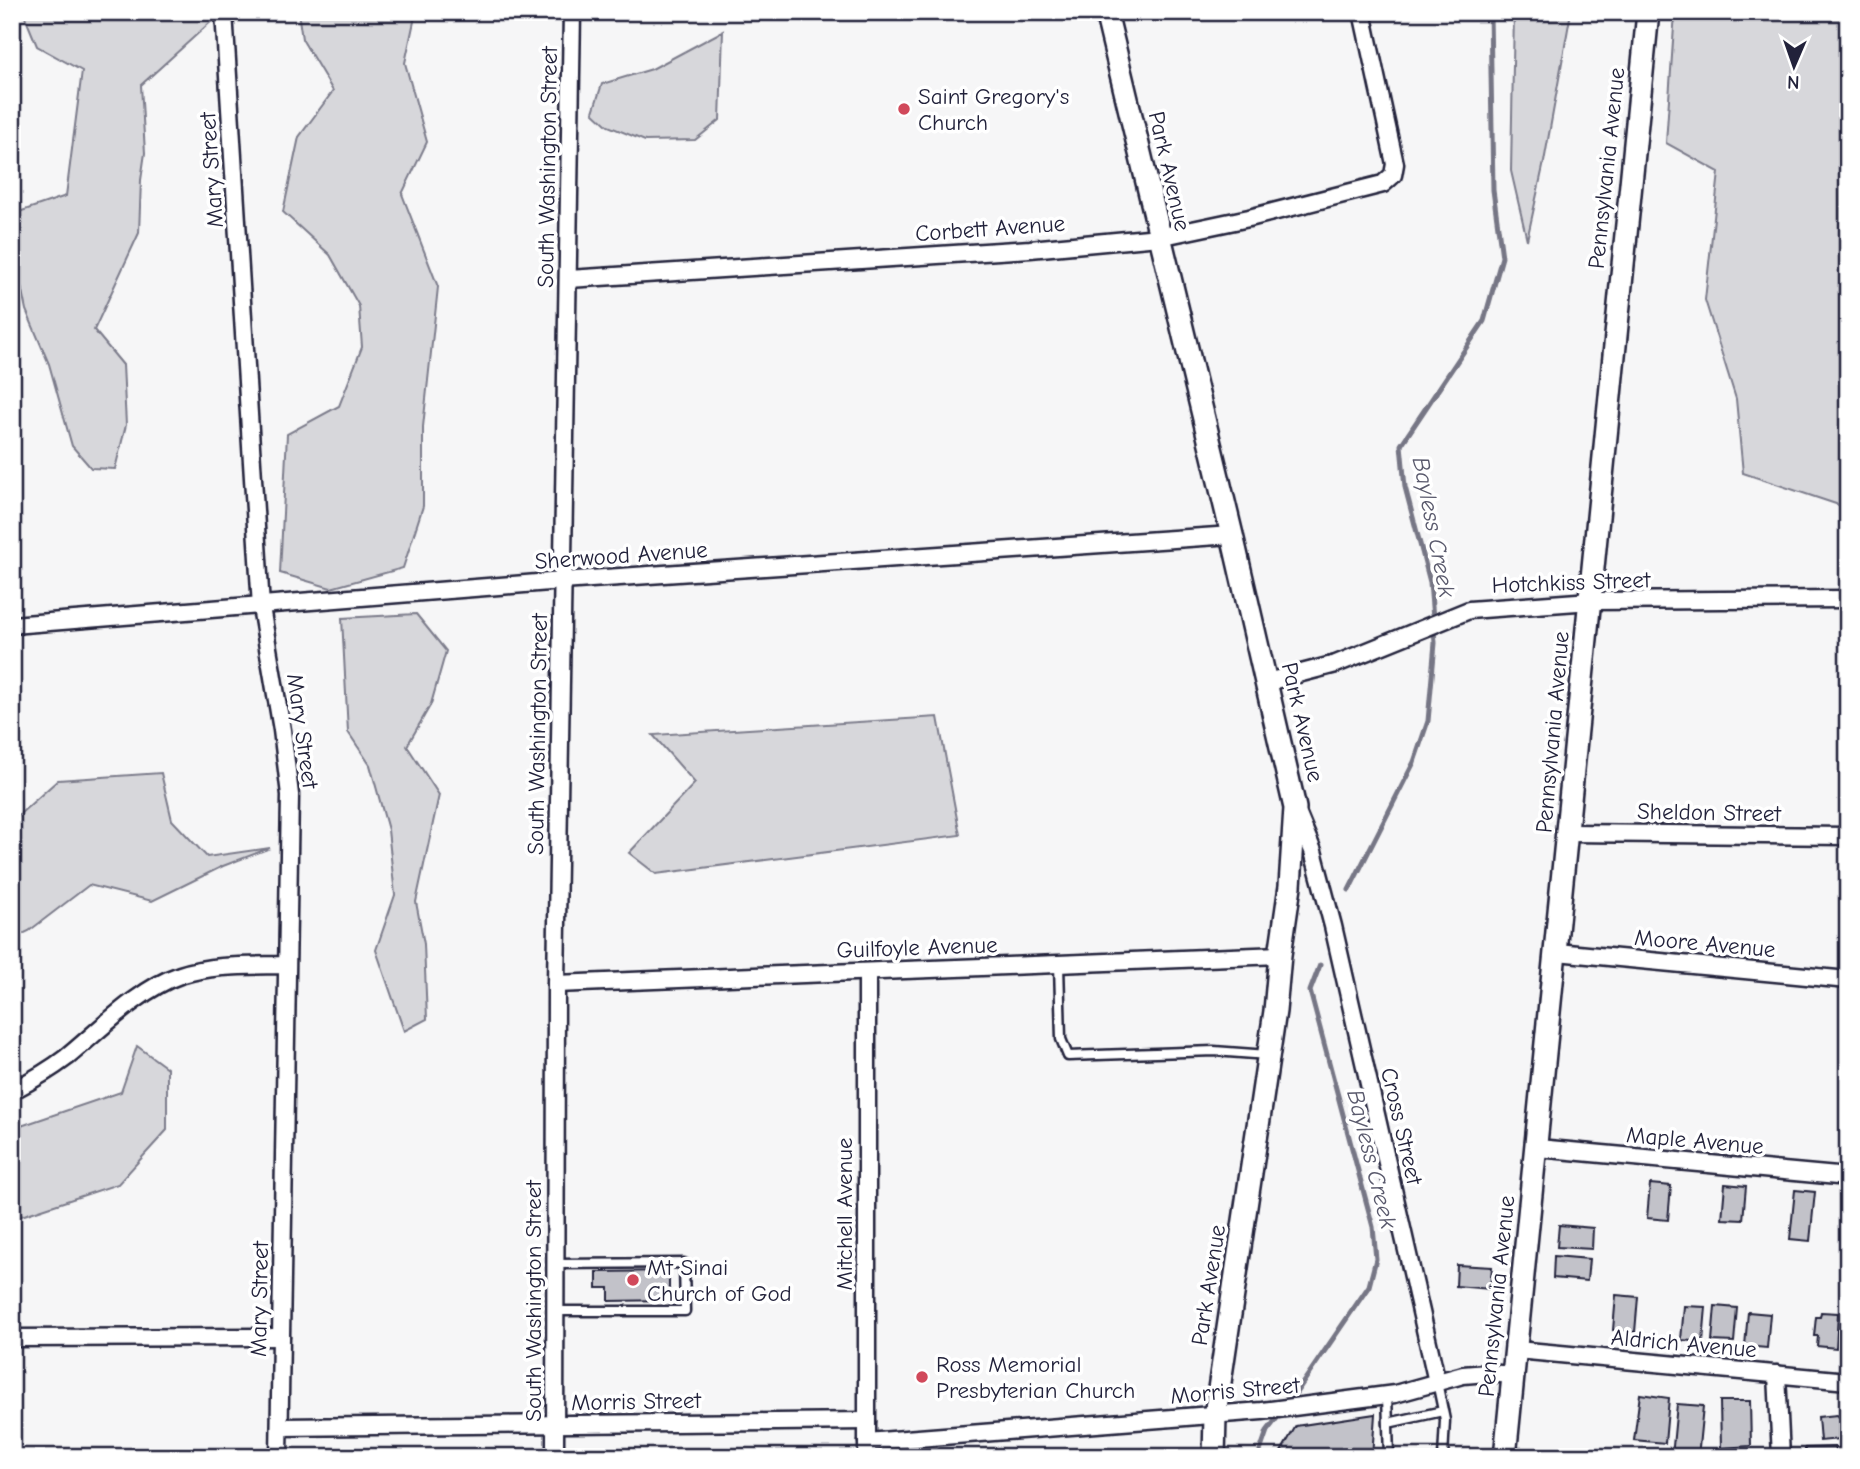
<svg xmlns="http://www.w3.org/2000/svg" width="1860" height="1469" font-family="'Comic Neue',sans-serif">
<rect width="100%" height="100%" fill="#f6f6f7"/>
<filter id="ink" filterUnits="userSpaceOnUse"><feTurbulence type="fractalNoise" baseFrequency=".0143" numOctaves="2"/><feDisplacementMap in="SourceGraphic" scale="14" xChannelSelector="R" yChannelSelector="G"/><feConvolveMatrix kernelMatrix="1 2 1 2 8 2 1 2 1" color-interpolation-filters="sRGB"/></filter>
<g filter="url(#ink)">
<g fill="#d7d7db" stroke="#7c7c8b" stroke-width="2">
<polygon points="23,12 211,12 213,20 141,85 145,153 141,180 139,233 94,330 123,365 126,425 115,469 91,468 72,446 49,364 26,310 16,262 13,214 66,196 82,71 37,46"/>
<polygon points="298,12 416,12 405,63 427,142 402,194 438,287 423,427 423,506 403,568 331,588 280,573 287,434 339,406 362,347 359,306 330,255 283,212 299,137 333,91 302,39"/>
<polygon points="1514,12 1571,12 1544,162 1527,240 1511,171"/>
<polygon points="1675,12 1848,12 1848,508 1743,473 1736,399 1705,300 1719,172 1666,143"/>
<polygon points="723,31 720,120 695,140 645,141 608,126 593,112 602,84 652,69"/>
<polygon points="416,614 446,651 431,704 407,746 439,795 416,902 424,944 427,1019 404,1031 376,950 395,895 388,830 370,765 348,732 342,618"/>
<polygon points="938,717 960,835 656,874 629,853 695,783 653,735"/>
<polygon points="161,773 172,820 207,857 270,848 223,866 152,901 89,885 29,931 12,939 12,821 58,780"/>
<polygon points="137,1046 167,1068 167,1130 118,1184 12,1219 12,1129 121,1092"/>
</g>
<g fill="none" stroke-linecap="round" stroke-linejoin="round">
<g stroke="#767685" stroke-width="5">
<polyline points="1349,890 1414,762 1428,721 1435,643 1430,582 1405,487 1401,445 1484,321 1502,257 1493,190 1490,12"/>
<polyline points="1289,1403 1369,1286 1376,1259 1373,1227 1310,991 1320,965"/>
<polyline points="1258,1457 1267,1431 1281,1413"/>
</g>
</g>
<g fill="#c2c2c9" stroke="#22223b" stroke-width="2">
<polygon points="1650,1184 1671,1186 1668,1220 1647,1218"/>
<polygon points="1725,1184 1746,1186 1743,1220 1722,1219"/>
<polygon points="1795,1190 1815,1192 1810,1241 1790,1239"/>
<polygon points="1559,1225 1593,1228 1592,1249 1557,1247"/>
<polygon points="1554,1256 1589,1259 1587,1281 1553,1278"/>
<polygon points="1457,1265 1492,1267 1490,1289 1456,1286"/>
<polygon points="669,1271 669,1300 609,1301 609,1288 597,1288 597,1272"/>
<polygon points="1616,1295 1638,1297 1635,1332 1613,1330"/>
<polygon points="1684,1306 1706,1307 1703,1342 1681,1340"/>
<polygon points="1715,1306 1737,1308 1734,1342 1712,1341"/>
<polygon points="1748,1312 1770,1314 1767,1348 1745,1346"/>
<polygon points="1821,1312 1838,1313 1836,1348 1817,1346 1818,1336 1814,1336 1816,1317 1820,1317"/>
<polygon points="1640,1394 1669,1398 1665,1443 1634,1440"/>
<polygon points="1720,1401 1750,1401 1751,1446 1721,1448"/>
<polygon points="1677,1404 1703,1406 1698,1457 1672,1457"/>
<polygon points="1375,1414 1372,1457 1278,1457 1296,1426"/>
<polygon points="1837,1415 1840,1417 1848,1417 1848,1443 1841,1444 1840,1439 1820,1441 1818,1417"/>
<polygon points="1835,1447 1835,1457 1805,1457 1805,1448"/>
</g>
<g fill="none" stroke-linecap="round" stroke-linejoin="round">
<defs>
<g id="service">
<polyline points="1059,964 1061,1039 1068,1056 1214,1051 1268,1055"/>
<polyline points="555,1311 685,1311 684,1263 556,1264"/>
<polyline points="1437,1382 1445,1420 1443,1457"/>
<polyline points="1387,1395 1389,1457"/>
<polyline points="1388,1423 1443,1411"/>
</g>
<g id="minor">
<polyline points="224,12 261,607 282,730 290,795 279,1457"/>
<polyline points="569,279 1030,249 1159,237 1249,218 1383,184 1393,175 1395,164 1362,12"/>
<polyline points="12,625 562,581 1232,535"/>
<polyline points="1267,682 1336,664 1469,610 1591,601 1848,599"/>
<polyline points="1296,810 1313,851 1333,926 1437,1382"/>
<polyline points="1569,833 1848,836"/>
<polyline points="1557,952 1848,980"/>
<polyline points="556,984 1280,955"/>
<path d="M12,1091C31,1081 50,1070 67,1057C100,1030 139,989 180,975C213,964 252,966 286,965"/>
<polyline points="1538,1148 1848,1177"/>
<polyline points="12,1338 281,1337"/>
<polyline points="1517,1350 1848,1381"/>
<polyline points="1777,1374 1781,1457"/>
<polyline points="280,1427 867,1421"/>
<polyline points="867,1442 1262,1411 1395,1394 1463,1375 1487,1373 1514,1375"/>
<polyline points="555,1457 556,984 572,12"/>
<polyline points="867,1457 867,972"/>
</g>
<g id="tertiary">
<polyline points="1106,12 1232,535 1295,808 1290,886 1280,955 1275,1011 1215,1416 1214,1457"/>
<path d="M1505,1457C1556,976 1599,494 1648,12"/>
</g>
</defs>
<use href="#service" stroke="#22223b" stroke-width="13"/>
<use href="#minor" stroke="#22223b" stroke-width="21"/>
<use href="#tertiary" stroke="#22223b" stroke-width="26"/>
<use href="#service" stroke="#fff" stroke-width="8"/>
<use href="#minor" stroke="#fff" stroke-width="16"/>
<use href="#tertiary" stroke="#fff" stroke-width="21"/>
</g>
</g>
<g fill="#d1495b" stroke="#fff" stroke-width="2.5">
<circle cx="904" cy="109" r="7"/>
<circle cx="633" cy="1280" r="7"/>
<circle cx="922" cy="1377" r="7"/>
</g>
<g text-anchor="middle" stroke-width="7" stroke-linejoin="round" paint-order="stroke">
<g font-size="23" fill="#22223b" stroke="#fff" text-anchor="start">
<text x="918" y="104">Saint Gregory's<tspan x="918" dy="26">Church</tspan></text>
<text x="647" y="1275">Mt Sinai<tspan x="647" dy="26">Church of God</tspan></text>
<text x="936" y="1372">Ross Memorial<tspan x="936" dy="26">Presbyterian Church</tspan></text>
</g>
<g font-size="23" fill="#22223b" stroke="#fff">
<text transform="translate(547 167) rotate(-89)" y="8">South Washington Street</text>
<text transform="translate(1606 168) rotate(-84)" y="8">Pennsylvania Avenue</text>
<text transform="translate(211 170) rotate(-94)" y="8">Mary Street</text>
<text transform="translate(1170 171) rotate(77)" y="8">Park Avenue</text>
<text transform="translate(990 228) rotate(-4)" y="8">Corbett Avenue</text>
<text transform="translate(621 555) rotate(-4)" y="8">Sherwood Avenue</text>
<text transform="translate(1571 582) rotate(-2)" y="8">Hotchkiss Street</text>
<text transform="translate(1303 722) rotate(77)" y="8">Park Avenue</text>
<text transform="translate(303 731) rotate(82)" y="8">Mary Street</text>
<text transform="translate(1552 732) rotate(-85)" y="8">Pennsylvania Avenue</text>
<text transform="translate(537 734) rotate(-89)" y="8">South Washington Street</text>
<text transform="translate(1709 812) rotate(1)" y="8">Sheldon Street</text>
<text transform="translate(1705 943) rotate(5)" y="8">Moore Avenue</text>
<text transform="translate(917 947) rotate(-2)" y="8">Guilfoyle Avenue</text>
<text transform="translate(1402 1126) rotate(77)" y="8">Cross Street</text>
<text transform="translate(1695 1140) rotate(5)" y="8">Maple Avenue</text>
<text transform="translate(844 1214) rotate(-90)" y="8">Mitchell Avenue</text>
<text transform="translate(1208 1285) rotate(-81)" y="8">Park Avenue</text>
<text transform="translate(1496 1296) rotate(-84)" y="8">Pennsylvania Avenue</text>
<text transform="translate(259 1299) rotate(-89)" y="8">Mary Street</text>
<text transform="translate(533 1301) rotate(-90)" y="8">South Washington Street</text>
<text transform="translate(1684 1343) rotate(5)" y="8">Aldrich Avenue</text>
<text transform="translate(1235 1390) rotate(-5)" y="8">Morris Street</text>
<text transform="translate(636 1401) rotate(-1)" y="8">Morris Street</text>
</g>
<g font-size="24" font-style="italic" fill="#5a5a6d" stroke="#fff">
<text transform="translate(1434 527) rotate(79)" y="8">Bayless Creek</text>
<text transform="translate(1372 1159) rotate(76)" y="8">Bayless Creek</text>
</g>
</g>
<rect width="1860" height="1469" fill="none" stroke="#fff" stroke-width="42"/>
<rect x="21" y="21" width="1818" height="1427" fill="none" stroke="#22223b" stroke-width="2.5" filter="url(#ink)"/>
<g transform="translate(1794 66) rotate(182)" stroke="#ffffff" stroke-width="5" paint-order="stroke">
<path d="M0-5L12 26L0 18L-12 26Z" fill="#22223b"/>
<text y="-10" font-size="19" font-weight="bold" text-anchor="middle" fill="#22223b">N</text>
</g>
</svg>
